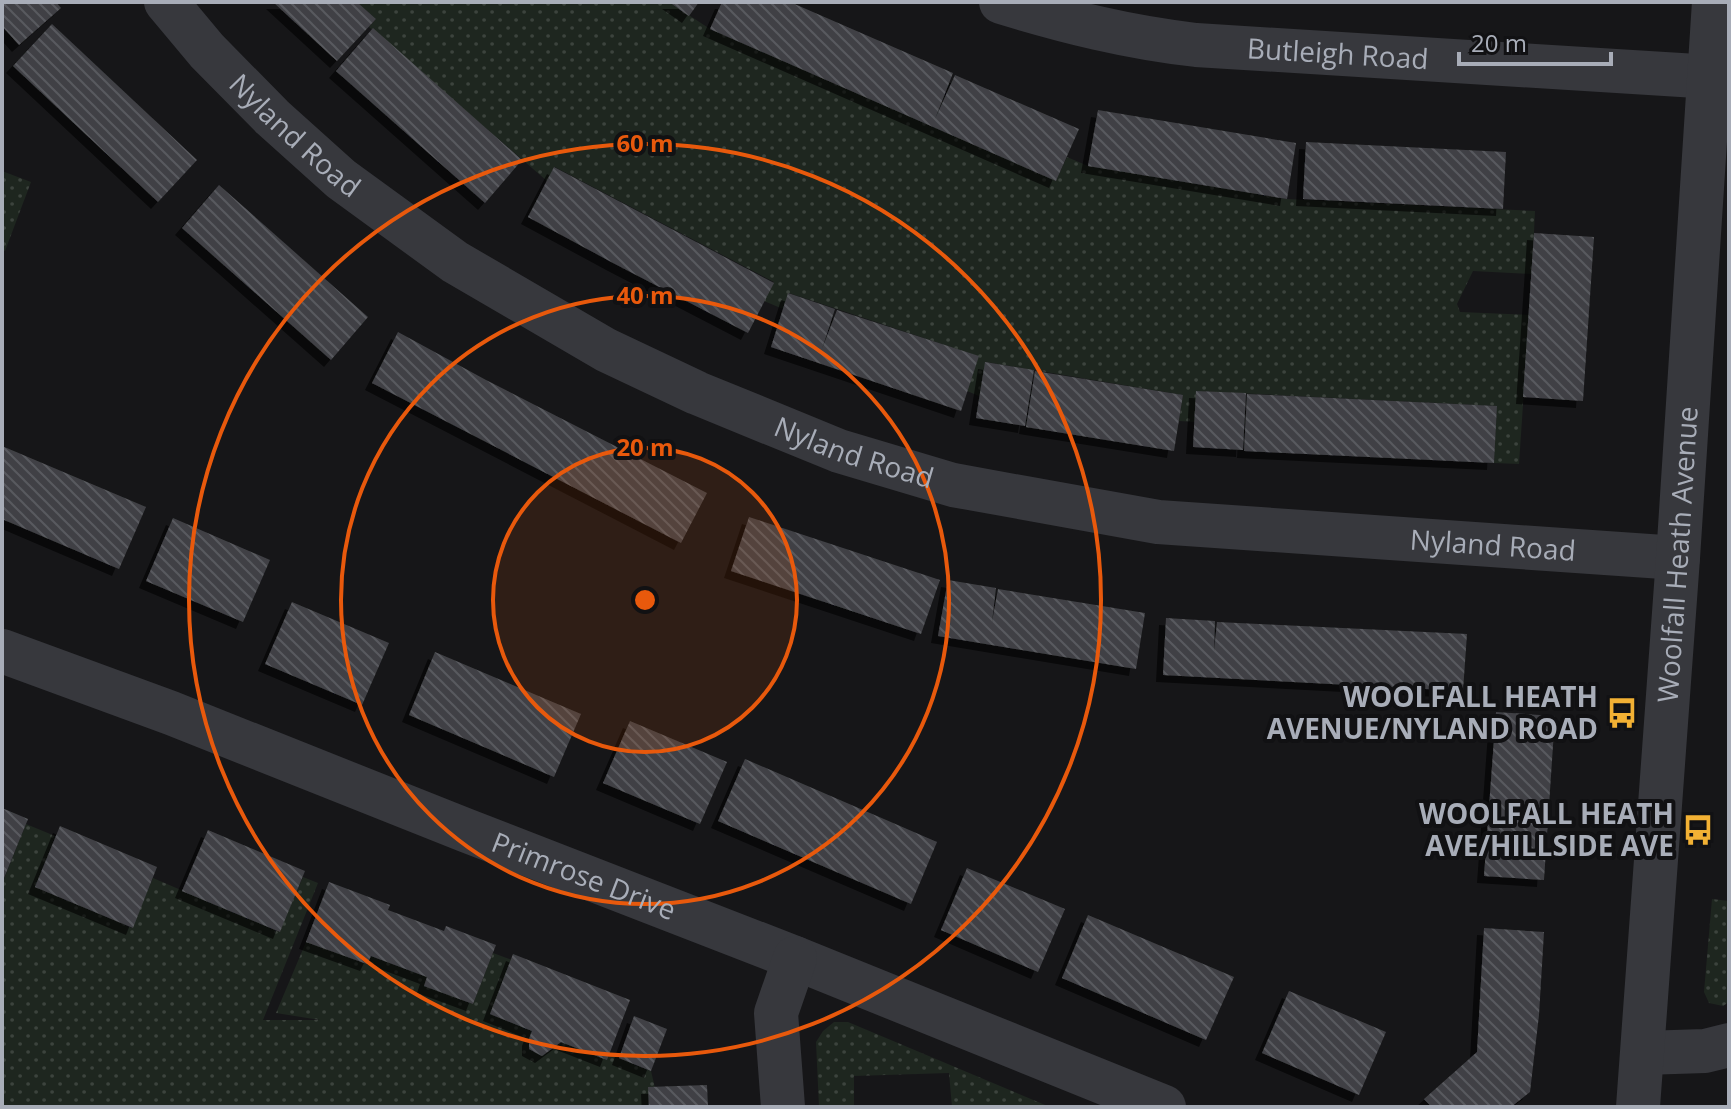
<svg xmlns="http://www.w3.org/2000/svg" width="1731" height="1109" font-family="'Open Sans',sans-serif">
<defs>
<pattern id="grass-dots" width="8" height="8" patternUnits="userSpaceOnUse" patternTransform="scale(2)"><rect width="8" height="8" fill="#1e261f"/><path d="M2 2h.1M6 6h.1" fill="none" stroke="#3c433d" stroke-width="1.8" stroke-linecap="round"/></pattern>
<pattern id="building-back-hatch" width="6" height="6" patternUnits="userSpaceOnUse" patternTransform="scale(2)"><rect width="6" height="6" fill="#404145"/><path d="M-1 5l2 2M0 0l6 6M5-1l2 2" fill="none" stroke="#595a5e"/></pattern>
<filter id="shadow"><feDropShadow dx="-7" dy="7" stdDeviation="0" flood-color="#0009"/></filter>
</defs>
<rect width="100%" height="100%" fill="#161618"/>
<g fill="url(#grass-dots)">
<polygon points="357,2 669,2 710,29 1056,181 1067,157 1088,166 1286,199 1535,211 1532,274 1473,271 1457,304 1460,312 1529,315 1519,464 1494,463 1497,406 1197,391 1195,422 1179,421 1183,395 986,362 979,396 967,391 978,356 789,293 783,309 764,301 774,282 555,167 547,181 369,27 376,19"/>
<polygon points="2,171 31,182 5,251 2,250"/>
<polygon points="26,824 55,836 35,887 132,928 153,878 279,932 303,877 318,883 263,1020 320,1020 276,1013 306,942 367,964 371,956 427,977 424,985 473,1004 493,953 512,960 490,1014 532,1031 529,1039 529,1049 542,1055 561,1042 609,1054 651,1071 655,1088 649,1107 2,1107 2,879 4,879"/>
<polygon points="1712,899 1729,901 1729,1002 1723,1006 1709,1003 1704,992"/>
<polygon points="834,1022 848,1022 1050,1107 952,1107 949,1073 854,1076 854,1107 819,1107 816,1042 823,1031"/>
</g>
<g fill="url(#building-back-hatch)" filter="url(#shadow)">
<polygon points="2,2 56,2 61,8 19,45 2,26"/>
<polygon points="273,2 357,2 376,19 337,61"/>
<polygon points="669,2 699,2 689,16"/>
<polygon points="722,2 790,2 953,73 935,119 955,75 1079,129 1056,181 710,29"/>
<polygon points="52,24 197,160 158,202 13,66"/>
<polygon points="373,28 522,160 485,203 336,71"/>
<polygon points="1098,110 1296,143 1287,199 1088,166"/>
<polygon points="1306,142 1506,152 1503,209 1303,199"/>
<polygon points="554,167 774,283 748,333 615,264 528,217"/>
<polygon points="219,185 368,317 331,360 182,228"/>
<polygon points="1534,233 1594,237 1583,401 1523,397"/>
<polygon points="788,293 835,309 822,349 837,310 979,356 961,411 771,347"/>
<polygon points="398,332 486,380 707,493 681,543 372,383"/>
<polygon points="985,362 1034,370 1025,426 976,418"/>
<polygon points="1035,371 1183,395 1174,451 1026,427"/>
<polygon points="1196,391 1246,393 1243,450 1193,447"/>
<polygon points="1247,394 1497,406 1494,463 1244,451"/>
<polygon points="2,446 146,507 119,569 2,519"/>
<polygon points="749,517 940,580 921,634 731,571"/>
<polygon points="173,518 270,560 243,622 146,581"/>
<polygon points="948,580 996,588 992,622 998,589 1145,613 1136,669 938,636"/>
<polygon points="292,602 389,643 362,705 265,664"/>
<polygon points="1166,618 1215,621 1214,651 1217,622 1467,634 1463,691 1163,675"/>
<polygon points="435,652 581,714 554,777 409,715"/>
<polygon points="1496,712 1555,716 1544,880 1484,876"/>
<polygon points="630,721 727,762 700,824 603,783"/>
<polygon points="745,759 937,842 911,904 718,821"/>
<polygon points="2,808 28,819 2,883"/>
<polygon points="60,826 157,867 133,928 35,887"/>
<polygon points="208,830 305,871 280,932 182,891"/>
<polygon points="967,868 1065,909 1038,972 941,930"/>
<polygon points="329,882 390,905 388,910 444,931 446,926 496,945 473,1004 424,986 427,977 371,956 367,964 306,942"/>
<polygon points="1088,915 1234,977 1206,1040 1062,978"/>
<polygon points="1484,928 1544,932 1539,1015 1530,1092 1511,1107 1432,1107 1424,1099 1477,1052"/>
<polygon points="513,954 630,1000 607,1060 561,1042 542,1056 529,1049 529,1039 532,1031 490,1014"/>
<polygon points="1289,991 1386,1032 1359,1095 1262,1053"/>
<polygon points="634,1016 667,1029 651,1071 619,1058"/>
<polygon points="707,1085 708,1107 649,1107 648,1087"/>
</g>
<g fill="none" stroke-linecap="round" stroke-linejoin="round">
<g stroke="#37383d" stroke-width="44">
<path id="s1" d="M166,2L207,51L272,117L341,179L455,262L606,350L697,393L839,451L953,485L1158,522L1678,558"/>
<path id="s2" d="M1001,2C1067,22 1127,37 1196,45L1729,78"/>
<path id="s3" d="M2,651L171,713L465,830L795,958L1164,1107"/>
<polyline points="1643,1053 1705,1051 1729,1045"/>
<polyline points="783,1107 776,1013 795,958"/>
<path id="s4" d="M1638,1107L1678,558L1714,2"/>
</g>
</g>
<circle cx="645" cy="600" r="152" fill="#e8590c" fill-opacity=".12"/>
<g fill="none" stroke="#e8590c" stroke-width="4">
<circle cx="645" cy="600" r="152"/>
<circle cx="645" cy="600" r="304"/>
<circle cx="645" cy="600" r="456"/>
</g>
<defs>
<symbol id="bus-bare" viewBox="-9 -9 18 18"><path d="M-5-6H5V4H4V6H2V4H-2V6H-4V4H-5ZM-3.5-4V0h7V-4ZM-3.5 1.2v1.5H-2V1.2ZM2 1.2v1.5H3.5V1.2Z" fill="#f2b134" stroke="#111113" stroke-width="2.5" paint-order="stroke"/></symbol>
</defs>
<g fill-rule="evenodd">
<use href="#bus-bare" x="1600" y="691" width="44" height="44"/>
<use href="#bus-bare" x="1676" y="808" width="44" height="44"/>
</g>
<g text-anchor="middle" stroke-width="8" stroke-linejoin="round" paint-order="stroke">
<g font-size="28" fill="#a8adb8" stroke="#111113">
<text dy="10" stroke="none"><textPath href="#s2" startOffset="342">Butleigh Road</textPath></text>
<text dy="10" stroke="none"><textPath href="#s1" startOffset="186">Nyland Road</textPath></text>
<text dy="10" stroke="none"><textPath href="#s1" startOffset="834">Nyland Road</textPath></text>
<text dy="10" stroke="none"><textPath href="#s1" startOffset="1482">Nyland Road</textPath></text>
<text dy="10" stroke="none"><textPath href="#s4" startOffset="554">Woolfall Heath Avenue</textPath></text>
<text dy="10" stroke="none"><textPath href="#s3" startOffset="624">Primrose Drive</textPath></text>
</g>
<g font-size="28" font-weight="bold" fill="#a8adb8" stroke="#111113" text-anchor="end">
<text x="1598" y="707">WOOLFALL HEATH<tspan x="1598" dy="32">AVENUE/NYLAND ROAD</tspan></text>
<text x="1674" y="824">WOOLFALL HEATH<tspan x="1674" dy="32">AVE/HILLSIDE AVE</tspan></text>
</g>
</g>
<circle cx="645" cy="600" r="12" fill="#e8590c" stroke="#111113" stroke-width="4"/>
<g font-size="24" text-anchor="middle" font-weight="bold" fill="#e8590c" stroke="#111113" stroke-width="8" stroke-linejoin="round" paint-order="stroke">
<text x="645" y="152">60 m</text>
<text x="645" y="304">40 m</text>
<text x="645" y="456">20 m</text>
</g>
<rect width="1731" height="1109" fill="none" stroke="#a8adb8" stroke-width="8"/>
<path d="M1459 52v12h152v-12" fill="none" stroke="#a8adb8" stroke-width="4"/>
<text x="1471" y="52" font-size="24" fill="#a8adb8" stroke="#111113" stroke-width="6" paint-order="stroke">20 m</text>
</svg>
